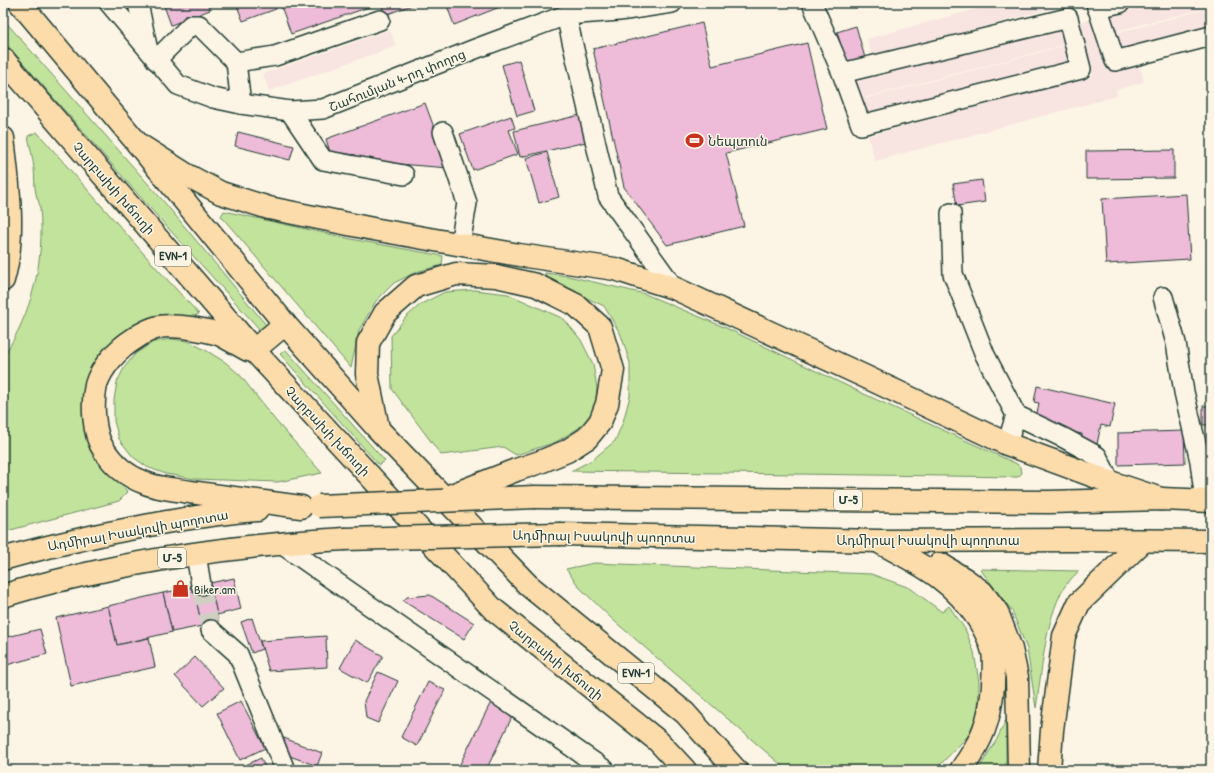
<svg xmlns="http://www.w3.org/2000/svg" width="1214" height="773" font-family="'Patrick Hand','Noto Sans Armenian',sans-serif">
<rect width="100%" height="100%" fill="#fcf5e5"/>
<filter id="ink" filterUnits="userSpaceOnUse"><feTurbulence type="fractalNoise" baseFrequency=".025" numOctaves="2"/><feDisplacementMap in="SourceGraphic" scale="8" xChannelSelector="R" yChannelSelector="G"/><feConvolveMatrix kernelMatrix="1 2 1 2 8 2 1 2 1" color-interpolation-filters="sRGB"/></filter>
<g filter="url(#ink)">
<g fill="#f8e4e1">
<polygon points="998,3 1067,4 872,57 867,39"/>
<polygon points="1158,3 1211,3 1211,7 1112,32 1108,16"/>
<polygon points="1211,8 1211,26 1117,50 1113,34"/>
<polygon points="1096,18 1110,71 1139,64 1144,82 1116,90 1117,96 875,161 868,136 1093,76 1079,22"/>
<polygon points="1062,27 1067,44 860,99 855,82"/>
<polygon points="390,30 396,46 269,91 263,74"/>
<polygon points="1067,45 1072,62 865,117 860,100"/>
</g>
<g fill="#c2e39c" stroke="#709068">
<polygon points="3,19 165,203 267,326 261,331 150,208 3,40"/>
<path d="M37,132L151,262L199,314L192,317L167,314L153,316L141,321L128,328L109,345L95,366L104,464L112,476L128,492L119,501L3,532V357C32,313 45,261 40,208C40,203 37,199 36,194C34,186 35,177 34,169C33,158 30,147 28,136Z"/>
<polygon points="224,211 356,240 443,256 442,265 416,272 394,283 376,301 359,330 351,368 221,216"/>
<polygon points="545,273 568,276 645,294 724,327 862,393 1017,464 1021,468 1022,473 1018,477 571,471 592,460 615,441 623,422 630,396 630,363 621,335 604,306 545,279"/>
<polygon points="474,290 508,294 564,319 581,340 593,364 597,388 595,408 582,426 556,442 516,455 503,447 441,455 392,389 391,336 406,317 421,304 445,292"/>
<polygon points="171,339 188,341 207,351 225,362 240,375 275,420 322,473 278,482 195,479 166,474 147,467 133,457 119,439 114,421 114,400 117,382 124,368 135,354 153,342"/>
<polygon points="286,350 385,461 379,465 280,354"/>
<polygon points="594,563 871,574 910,588 942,612 949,606 965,629 974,652 979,682 978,712 968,736 935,770 787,770 612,619 580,588 566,569"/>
<path d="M980,569L1079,571C1072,578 1064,585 1060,595C1044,630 1042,671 1036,708L1027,649L1012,611Z"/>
<polygon points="1006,720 1006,770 978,770 997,739"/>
</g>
<g fill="#eebbd8" stroke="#1f3d34">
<polygon points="163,3 207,3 210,10 171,25"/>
<polygon points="236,3 274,3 276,9 243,21"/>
<polygon points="280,3 371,3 372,6 291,34"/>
<polygon points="381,3 415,3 415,4 385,15"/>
<polygon points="446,3 510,3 454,25"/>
<polygon points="702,23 712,66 807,43 827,129 726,153 744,226 667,245 624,187 593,49"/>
<polygon points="856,26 865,58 846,63 837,32"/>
<polygon points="519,60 534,111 517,116 502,65"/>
<polygon points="425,103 449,168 360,161 356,155 330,152 326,139"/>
<polygon points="580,115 586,142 520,157 514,131"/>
<polygon points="511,116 515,128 509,130 518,154 473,170 460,134"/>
<polygon points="238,132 294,146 290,160 235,146"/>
<polygon points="1174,150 1174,178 1086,179 1086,151"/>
<polygon points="547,152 559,197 539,203 526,158"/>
<polygon points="982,180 985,202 957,206 953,184"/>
<polygon points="1186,194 1190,259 1106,264 1102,199"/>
<polygon points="1037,386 1115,404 1110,427 1101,425 1096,449 1079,445 1082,434 1048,427 1036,417 1039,403 1034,402"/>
<rect x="1203" y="406" width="8" height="19"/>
<polygon points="1184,431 1185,463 1118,465 1118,433"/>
<polygon points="234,578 241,609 217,615 210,583"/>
<polygon points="210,583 220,628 203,632 193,587"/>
<polygon points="193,587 202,626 172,632 163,593"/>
<polygon points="163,593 172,632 117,645 108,606"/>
<polygon points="430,595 474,623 464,639 403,601 407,597"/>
<polygon points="108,606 117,645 149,638 155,667 71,686 56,618"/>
<polygon points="252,618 262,649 252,653 241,622"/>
<polygon points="40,629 47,654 3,666 3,638"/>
<polygon points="326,636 327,667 269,671 260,641"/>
<polygon points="355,640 383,656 367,683 340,668"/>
<polygon points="195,657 224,688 203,706 175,676"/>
<polygon points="378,672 398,681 378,723 366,718 364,701"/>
<polygon points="428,682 445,690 417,746 401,737"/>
<polygon points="493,698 516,709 486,770 457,770"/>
<polygon points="241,701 265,748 240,760 217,713"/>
<polygon points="284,738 322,753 317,766 279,752"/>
<polygon points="261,758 266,770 235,770"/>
</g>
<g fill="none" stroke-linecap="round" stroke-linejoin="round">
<polyline stroke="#d0d0c2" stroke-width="19" stroke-dasharray="19 10" stroke-linecap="butt" points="201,585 211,630"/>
<defs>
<g id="minor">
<polyline points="109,3 178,85 213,98 241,104 290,111 323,109 475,49 566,15 619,11 672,3"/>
<polyline points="138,3 147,46"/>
<polyline points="812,3 842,73 861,125 1081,69 1068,18 842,73"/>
<polyline points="1096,3 1115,61 1211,36"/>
<polyline points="1097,8 1120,3"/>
<polyline points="566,15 608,196 674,288"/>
<polyline points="156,60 191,25 199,25 236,62 241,104"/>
<polyline points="236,62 275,56 380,20"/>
<polyline points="290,111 323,160 404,175"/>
<polyline points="443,132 467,203 460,245"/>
<polyline points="951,213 953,274 985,355 1016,415 1007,444"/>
<polyline points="1163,297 1176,343 1184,392 1200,461 1205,501"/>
<polyline points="1016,415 1064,438 1097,456 1110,482"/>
<polyline points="280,543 605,770"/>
<polyline points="196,554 201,585"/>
<polyline points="211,630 238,654 285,770"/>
</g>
<g id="highway">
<polyline points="20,3 138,144 285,324 378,429 528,585 685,713 736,770"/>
<polyline points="3,59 258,355 493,609 658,741 685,770"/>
<path d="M3,138C8,183 16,236 3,280"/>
<polyline points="138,144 187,175 221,193 269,208 373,229 519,255 615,269 674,288 866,377 1007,444 1110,482 1161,499"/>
<path d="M248,350C239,345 230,340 221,335C209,330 172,324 159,327C150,329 141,334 134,339C119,348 101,367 96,385C92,402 93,435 104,450C113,464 127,476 143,482C157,489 175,489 190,492C227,497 264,502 301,507"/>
<polyline points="254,350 285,324"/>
<polyline points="378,428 367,374 368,343 385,313 416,286 456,274 496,276 536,285 576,305 600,327 613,370 607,404 600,422 587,438 567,451 540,462 516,470"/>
<polyline points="535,497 1049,502 1161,499 1211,501"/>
<polyline points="561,534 878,541 1073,540 1211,541"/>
<path d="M881,543C921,565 952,579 978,619C985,630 990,639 993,652C995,662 993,675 993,686C990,721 982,741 961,770"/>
<path d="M3,559C36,549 70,542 104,534C154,524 205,514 257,510"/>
<polyline points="940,564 966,580 982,592 997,612 1011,649 1017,677 1019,770"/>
<path d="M3,596C29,587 56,581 82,575C168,555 256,544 344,539"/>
<polyline points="1049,770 1052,730 1064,636 1079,603 1143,541"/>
</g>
</defs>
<use href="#minor" stroke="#1f3d34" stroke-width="22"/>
<use href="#highway" stroke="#1f3d34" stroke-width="25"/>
<use href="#minor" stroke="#fcf5e5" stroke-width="19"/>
<use href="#highway" stroke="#fddcac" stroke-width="22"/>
<defs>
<g id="highway-bridge">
<polyline points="452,495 516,470"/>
<polyline points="319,506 535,497"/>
<polyline points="344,539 561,534"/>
</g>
</defs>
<use href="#highway-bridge" stroke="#1f3d34" stroke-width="25" stroke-linecap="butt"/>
<use href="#highway-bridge" stroke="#fddcac" stroke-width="22"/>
</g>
</g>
<defs>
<symbol id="stadium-bare" viewBox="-9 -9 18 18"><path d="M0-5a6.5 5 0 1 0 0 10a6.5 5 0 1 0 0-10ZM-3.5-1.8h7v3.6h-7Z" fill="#c8321e" stroke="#fcf5e5" stroke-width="2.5" paint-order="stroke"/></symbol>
<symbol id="shop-bare" viewBox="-9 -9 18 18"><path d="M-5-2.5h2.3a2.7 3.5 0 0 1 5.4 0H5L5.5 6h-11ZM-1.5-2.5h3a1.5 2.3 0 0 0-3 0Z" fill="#c8321e" stroke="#fcf5e5" stroke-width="2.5" paint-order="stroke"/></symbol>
</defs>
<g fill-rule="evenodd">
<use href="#stadium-bare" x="682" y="128" width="25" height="25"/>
<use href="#shop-bare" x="168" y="576" width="25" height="25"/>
</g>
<g text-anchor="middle" stroke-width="3" stroke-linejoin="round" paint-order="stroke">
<g fill="#fcf5e5" stroke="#617469" stroke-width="1">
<rect x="155" y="246" width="36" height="20" rx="3"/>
<rect x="834" y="490" width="28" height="20" rx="3"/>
<rect x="158" y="548" width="28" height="20" rx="3"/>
<rect x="618" y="663" width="36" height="20" rx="3"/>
</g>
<g font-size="12" font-weight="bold" fill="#1f3d34">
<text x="173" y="260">EVN-1</text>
<text x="848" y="504">Մ-5</text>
<text x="172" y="562">Մ-5</text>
<text x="636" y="677">EVN-1</text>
</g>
<g font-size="13" fill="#1f3d34" stroke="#fcf5e5">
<text transform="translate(397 80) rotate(-22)" y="5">Շահումյան 4-րդ փողոց</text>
<text transform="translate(114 188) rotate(49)" y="5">Չարբախի խճուղի</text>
<text transform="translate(328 431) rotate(47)" y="5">Չարբախի խճուղի</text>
<text transform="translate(138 530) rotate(-10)" y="5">Ադմիրալ Իսակովի պողոտա</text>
<text transform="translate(604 536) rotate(1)" y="5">Ադմիրալ Իսակովի պողոտա</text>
<text x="928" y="545">Ադմիրալ Իսակովի պողոտա</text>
<text transform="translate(556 660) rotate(39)" y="5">Չարբախի խճուղի</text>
</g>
<g font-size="13" fill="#1f3d34" stroke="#fcf5e5" text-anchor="start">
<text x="708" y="146">Նեպտուն</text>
<text x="194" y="594">Biker.am</text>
</g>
</g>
<rect width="1214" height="773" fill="none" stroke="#fcf5e5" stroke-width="16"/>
<rect x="8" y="8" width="1198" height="757" fill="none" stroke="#1f3d34" stroke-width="1.5" filter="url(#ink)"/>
</svg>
